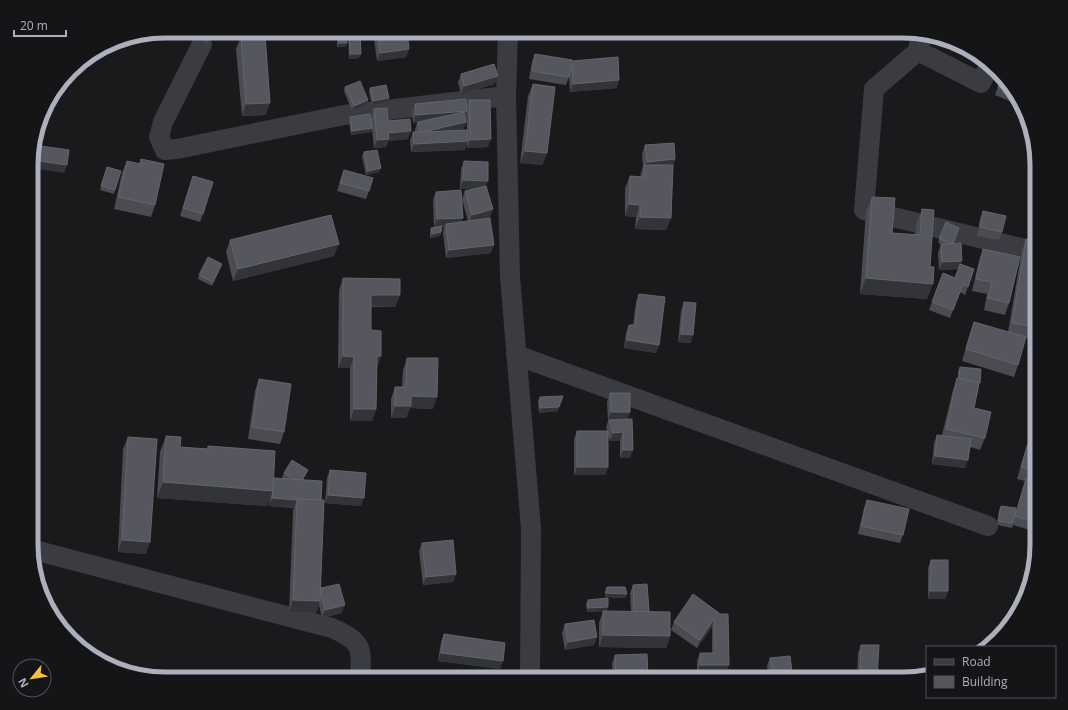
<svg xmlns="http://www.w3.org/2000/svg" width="1068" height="710" font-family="'Open Sans',sans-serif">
<rect width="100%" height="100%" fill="#1a1a1d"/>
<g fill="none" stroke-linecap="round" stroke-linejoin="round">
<g stroke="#3b3c42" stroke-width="20">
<polyline points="508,31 506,96 510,277 531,529 530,679"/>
<polyline points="921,34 918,51 874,89 864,210 1037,252"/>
<polyline points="202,44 163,122 159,137 165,150 177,149 344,115 506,96"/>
<polyline points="918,51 981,83 989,66"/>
<polyline points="516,355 988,526"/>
<path d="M34,550L332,628C363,642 362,647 360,679"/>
</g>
</g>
<g fill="#4b4c52" fill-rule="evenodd">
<polygon points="187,31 215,31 208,44"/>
<polygon points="337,31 347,31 346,47 337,47"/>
<polygon points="348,31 360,31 359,58 349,59"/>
<polygon points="373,31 407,31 409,49 406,57 377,61"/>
<polygon points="241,37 266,115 242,116 236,49"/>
<polygon points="535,54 572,61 617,88 570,92 569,77 566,85 529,79 532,62"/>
<polygon points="461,74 495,84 461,94 458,82"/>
<polygon points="1001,79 1019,98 1022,106 995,95"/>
<polygon points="533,84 547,153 542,165 520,163 528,96"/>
<polygon points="345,87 368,100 367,104 352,111 344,91"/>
<polygon points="370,88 387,102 372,105 369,92"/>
<path d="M469,100L488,147L467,148V143L465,150L411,152L410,140L413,132H415V130L417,123H413L412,112L415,104L467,106ZM466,114L467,130H463L466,122L465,118Z"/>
<polygon points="374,109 388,121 408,139 388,141 386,147 374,148 372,129 371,132 351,135 349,121 350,117 371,118"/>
<polygon points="645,145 675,159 673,166 671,218 666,230 635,229 636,217 625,216 625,188 630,176 640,177 643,166 642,154"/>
<polygon points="364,152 379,172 366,175 362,156"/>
<polygon points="141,159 155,205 151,217 114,209 122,173 127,161 139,164"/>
<polygon points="464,161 486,186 490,218 486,219 491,253 446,258 443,232 444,227 442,227 440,236 430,238 430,232 431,228 434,227 433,200 436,192 461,222 468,221 462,199 465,191 473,189 460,189 461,169"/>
<polygon points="107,167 115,190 114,194 100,190"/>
<polygon points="344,170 369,191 366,199 337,191"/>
<polygon points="193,176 203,214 200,222 180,216"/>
<polygon points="872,197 892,233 915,235 916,225 922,209 927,299 860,294 866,212"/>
<polygon points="983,211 1002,232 999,240 977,236 980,219"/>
<polygon points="946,222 961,264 974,269 965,295 960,292 950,318 929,310 943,273 955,278 959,269 939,270 938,253 941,244 938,243"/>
<polygon points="1026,239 1036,327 1032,339 1026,338 1018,365 1014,377 962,361 970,333 974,322 1008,332 1022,250"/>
<polygon points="230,240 334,256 233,281 226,252"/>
<polygon points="983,249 1009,303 1005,315 984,310 987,294 972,291 979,261"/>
<polygon points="222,264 212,286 198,279 199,275"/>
<polygon points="343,278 400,295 395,307 371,307 371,330 377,368 376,409 372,421 350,421 350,368 338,368 339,290"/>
<polygon points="639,294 656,353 624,348 626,333 629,325 633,325 636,302"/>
<polygon points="684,302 691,343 678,342 681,311"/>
<polygon points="1037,349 1037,378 1029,376"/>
<polygon points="407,358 433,409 410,408 406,418 391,418 391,399 395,387 402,387 403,370"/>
<polygon points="960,367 979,387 974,408 985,438 980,450 970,447 965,468 932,464 934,443 937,435 942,435 953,390 957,378 958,378 958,371"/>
<polygon points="259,379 284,432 280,444 248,439 255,391"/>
<polygon points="610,393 630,412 627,420 630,458 620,458 620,441 610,441 608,436 608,467 605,475 574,475 574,439 577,431 607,431 606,428 608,421 607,402"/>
<polygon points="540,397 558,411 539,413 538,401"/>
<polygon points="166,436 180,447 207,449 208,446 273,478 283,478 282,477 284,473 308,470 303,480 321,500 321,588 342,613 322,618 319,605 316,613 289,612 293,511 294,508 269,506 270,499 267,506 157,498 160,452"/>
<polygon points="128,437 146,554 118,552 123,449"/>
<polygon points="1037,441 1037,532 1013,525 1012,528 997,525 999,510 1001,506 1016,512 1025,481 1017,479 1024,455 1028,443 1035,445"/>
<polygon points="330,470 361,506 325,503 327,478"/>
<polygon points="867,500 903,535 900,543 858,534 864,508"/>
<polygon points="422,543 456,574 453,582 423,585 419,551"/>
<polygon points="931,560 948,591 945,599 928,599 928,568"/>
<polygon points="633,585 649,611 670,636 666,648 599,647 599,623 603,611 631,612 630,593"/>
<polygon points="607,587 627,594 625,598 605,597 605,591"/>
<polygon points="588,600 607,611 587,612 586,604"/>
<polygon points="719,614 726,673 697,673 697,661 700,653 712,653 712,627 697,648 671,630 674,622"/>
<polygon points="565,624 597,637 594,645 565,650 562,633"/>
<polygon points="444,634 500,669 438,661 441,642"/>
<polygon points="861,645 877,679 857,679 858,653"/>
<polygon points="615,655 648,679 613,679 612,663"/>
<polygon points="770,658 793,679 769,679 767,666"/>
</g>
<g fill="#333438">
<polygon points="215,31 214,33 208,44 209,40"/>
<polygon points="339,43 347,43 346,47 337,47"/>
<polygon points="409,49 406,57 377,61 380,53"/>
<polygon points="350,54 361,54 359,58 349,59"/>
<polygon points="498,76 495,84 461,94 464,86"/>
<polygon points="619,80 617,88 570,92 573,84"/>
<polygon points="389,98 387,102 372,105 373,101"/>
<polygon points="368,100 367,104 352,111 354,106"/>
<polygon points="270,103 266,115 242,116 246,104"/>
<polygon points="467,111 464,119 418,122 417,123 413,123 416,115"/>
<polygon points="466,122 463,130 423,132"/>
<polygon points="372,128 371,132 351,135 352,131"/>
<polygon points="411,131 408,139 388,141 386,147 374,148 377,140 388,133"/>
<polygon points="491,139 488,147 467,148 470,140"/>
<polygon points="468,141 465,150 411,152 414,144"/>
<polygon points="525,151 547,153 542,165 520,163"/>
<polygon points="675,159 672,168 644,170 647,162"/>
<polygon points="32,160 67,165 64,173 32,168"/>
<polygon points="381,168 379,172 366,175 368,171"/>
<polygon points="463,180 488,181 485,189 460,189"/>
<polygon points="629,204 640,205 636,217 625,216"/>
<polygon points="493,209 490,218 469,223 472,215"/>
<polygon points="640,217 671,218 666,230 635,229"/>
<polygon points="463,218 460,226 446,224 444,227 434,227 437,219"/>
<polygon points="441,232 440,236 430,238 432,234"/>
<polygon points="339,244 334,256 233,281 238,269"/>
<polygon points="494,245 491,253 446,258 449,250"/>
<polygon points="962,261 959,269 939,270 942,262"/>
<polygon points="866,278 933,284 927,299 860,294"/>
<polygon points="371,295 400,295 395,307 367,306"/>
<polygon points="681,334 693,335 691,343 678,342"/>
<polygon points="627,340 659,345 656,353 624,348"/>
<polygon points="343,356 354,357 350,368 338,368"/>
<polygon points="377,356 381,356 377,368"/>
<polygon points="411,396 437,397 433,409 410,408 406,418 391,418 395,406"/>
<polygon points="559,407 558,411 539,413 540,408"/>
<polygon points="354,409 376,409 372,421 350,421"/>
<polygon points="611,412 630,412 627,420 608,421"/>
<polygon points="623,432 620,441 610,441 613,433"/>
<polygon points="623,450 633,450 630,458 620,458"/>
<polygon points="935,456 968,460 965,468 932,464"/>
<polygon points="577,467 608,467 605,475 574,475"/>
<polygon points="163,482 273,491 267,506 157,498"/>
<polygon points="328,495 364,498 361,506 325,503"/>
<polygon points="272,498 297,500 294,508 269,506"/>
<polygon points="122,540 150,542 146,554 118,552"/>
<polygon points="456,574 453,582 423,585 426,577"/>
<polygon points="930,591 948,591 945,599 928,599"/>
<polygon points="606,593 627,594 625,598 605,597"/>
<polygon points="293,600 320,601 316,613 289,612"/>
<polygon points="345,605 342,613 322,618 325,610"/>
<polygon points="608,607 607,611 587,612 588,608"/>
<polygon points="714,619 712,627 697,648 700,640"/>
<polygon points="603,635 670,636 666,648 599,647"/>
<polygon points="597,637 594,645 565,650 568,642"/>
<polygon points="441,653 503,661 500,669 438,661"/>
<polygon points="700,665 729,665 726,673 697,673"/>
</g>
<g fill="#56575e" stroke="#63656c">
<polygon points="195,31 215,31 209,40"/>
<polygon points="338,31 347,31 347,43 339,43"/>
<polygon points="349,31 360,31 361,54 350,54"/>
<polygon points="377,31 407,31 409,49 380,53"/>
<polygon points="265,35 270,103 246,104 241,37"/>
<polygon points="535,54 572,60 572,61 618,57 619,80 573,84 572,64 569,77 532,71"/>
<polygon points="494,64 498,76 464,86 461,74"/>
<polygon points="1001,79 1016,95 998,87"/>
<polygon points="360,81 368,100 354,106 345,87"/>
<polygon points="533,84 555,87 547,153 525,151"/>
<polygon points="386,85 389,98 373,101 370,88"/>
<polygon points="466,99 467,111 416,115 415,104"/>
<polygon points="469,100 490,100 491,139 470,140"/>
<polygon points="387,108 388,121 410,119 411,131 388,133 389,139 377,140 374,109"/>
<polygon points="464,112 466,122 423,132 467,130 468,141 414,144 413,132 420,132 418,122"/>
<polygon points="370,114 372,128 352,131 350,117"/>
<polygon points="674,143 675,159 647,162 645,145"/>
<polygon points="33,145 69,150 67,165 32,160 32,148"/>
<polygon points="377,150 381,168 368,171 364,152"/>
<polygon points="141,159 164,164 155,205 118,197 127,161 140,164"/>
<polygon points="464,161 488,162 488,181 463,180"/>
<polygon points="644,165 673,165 671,218 640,217 640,205 629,204 630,176 644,177"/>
<polygon points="107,167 121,171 115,190 101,186"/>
<polygon points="344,170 373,178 369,191 340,183"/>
<polygon points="193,176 213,182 203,214 183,208"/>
<polygon points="486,186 493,209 472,215 465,191"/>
<polygon points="461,190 463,218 437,219 436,192"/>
<polygon points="872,197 895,198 892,233 920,235 922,209 934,210 930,267 934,267 933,284 866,278"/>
<polygon points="983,211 1006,216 1002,232 980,227"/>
<polygon points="331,215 339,244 238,269 230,240"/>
<polygon points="490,218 494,245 449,250 446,224"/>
<polygon points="946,222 959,228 953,244 939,239"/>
<polygon points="442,226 441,232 432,234 431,228"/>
<polygon points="1026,239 1037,240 1037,323 1036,327 1012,323"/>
<polygon points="961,243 962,261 942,262 941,244"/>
<polygon points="983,249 1020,257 1009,303 988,298 992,282 976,279"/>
<polygon points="208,257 222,264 213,282 199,275"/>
<polygon points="960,264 974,269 968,287 963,284 953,310 932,302 943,273 955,278"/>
<polygon points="343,278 400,279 400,295 371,295 371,330 381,331 381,356 377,356 376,409 354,409 354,357 343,356"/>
<polygon points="639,294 665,297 659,345 627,340 629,325 635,325"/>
<polygon points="684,302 696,303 693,335 681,334"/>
<polygon points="974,322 1026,337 1018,365 966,349"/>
<polygon points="1037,352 1037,365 1033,364"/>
<polygon points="407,358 438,358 437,397 411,396 411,406 395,406 395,387 406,387"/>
<polygon points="960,367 981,369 980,383 959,378"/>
<polygon points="957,378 979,383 974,408 991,412 985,438 946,429"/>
<polygon points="259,379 291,384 284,432 252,427"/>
<polygon points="610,393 630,393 630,412 611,412"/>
<polygon points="563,396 559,407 540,408 540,397"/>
<polygon points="632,419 633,450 623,450 623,432 613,433 609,420"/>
<rect x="577" y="431" width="31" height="36"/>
<polygon points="937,435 971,439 968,460 935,456"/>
<polygon points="166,436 181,437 180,447 208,449 208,446 275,451 273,491 163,482"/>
<polygon points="128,437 157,439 150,542 122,540"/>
<polygon points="1028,443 1036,445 1037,443 1037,471 1021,467"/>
<polygon points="292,460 308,470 302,480 293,479 284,473"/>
<polygon points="330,470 366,473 364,498 328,495"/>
<polygon points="274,478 322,481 321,500 297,499 297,500 272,498"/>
<polygon points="1026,479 1037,482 1037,523 1015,516"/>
<polygon points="297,499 324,500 320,601 293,600"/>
<polygon points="867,500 909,509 903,535 861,526"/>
<polygon points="1001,506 1016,508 1015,516 1012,523 998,521"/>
<polygon points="453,540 456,574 426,577 422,543"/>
<polygon points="931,560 948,560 948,591 930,591"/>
<polygon points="339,584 345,605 325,610 321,592 321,588"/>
<polygon points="647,584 649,611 634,612 633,585"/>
<polygon points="607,587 625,587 627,594 606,593"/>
<polygon points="693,594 719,613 718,614 728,614 729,665 700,665 700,653 715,653 714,619 700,640 674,622"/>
<polygon points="608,598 608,607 588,608 588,600"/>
<polygon points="603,611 670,612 670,636 603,635"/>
<polygon points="594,620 597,637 568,642 565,624"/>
<polygon points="444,634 505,643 503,661 441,653"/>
<polygon points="861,645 879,645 877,679 860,679"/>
<polygon points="647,654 648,679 616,679 615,655"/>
<polygon points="790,656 793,679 773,679 770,658"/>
<polygon points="732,676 732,679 702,679"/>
</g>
<path d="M0 0H1068V710H0ZM165 38H903A127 127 0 0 1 1030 165V545A127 127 0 0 1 903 672H165A127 127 0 0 1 38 545V165A127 127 0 0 1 165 38Z" fill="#151518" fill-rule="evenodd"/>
<path fill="none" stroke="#acb0bd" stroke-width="5" d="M165 38H903A127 127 0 0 1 1030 165V545A127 127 0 0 1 903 672H165A127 127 0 0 1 38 545V165A127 127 0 0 1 165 38Z"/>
<rect x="926" y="646" width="130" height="52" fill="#151518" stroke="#51535a"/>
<rect x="934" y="659" width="20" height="6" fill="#3b3c42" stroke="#51535a"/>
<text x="962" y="666" font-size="12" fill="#acb0bd">Road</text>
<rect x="934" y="676" width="20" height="12" fill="#56575e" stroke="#51535a"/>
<text x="962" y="686" font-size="12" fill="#acb0bd">Building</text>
<g transform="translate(32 678) rotate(240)"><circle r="19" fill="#151518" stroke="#51535a"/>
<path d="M0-3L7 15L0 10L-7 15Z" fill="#fbc033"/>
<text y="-6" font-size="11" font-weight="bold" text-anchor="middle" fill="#acb0bd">N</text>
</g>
<path d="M14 30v6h52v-6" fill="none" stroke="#acb0bd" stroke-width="2"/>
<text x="20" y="30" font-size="12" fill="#acb0bd" stroke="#151518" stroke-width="3" paint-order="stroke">20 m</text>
</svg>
